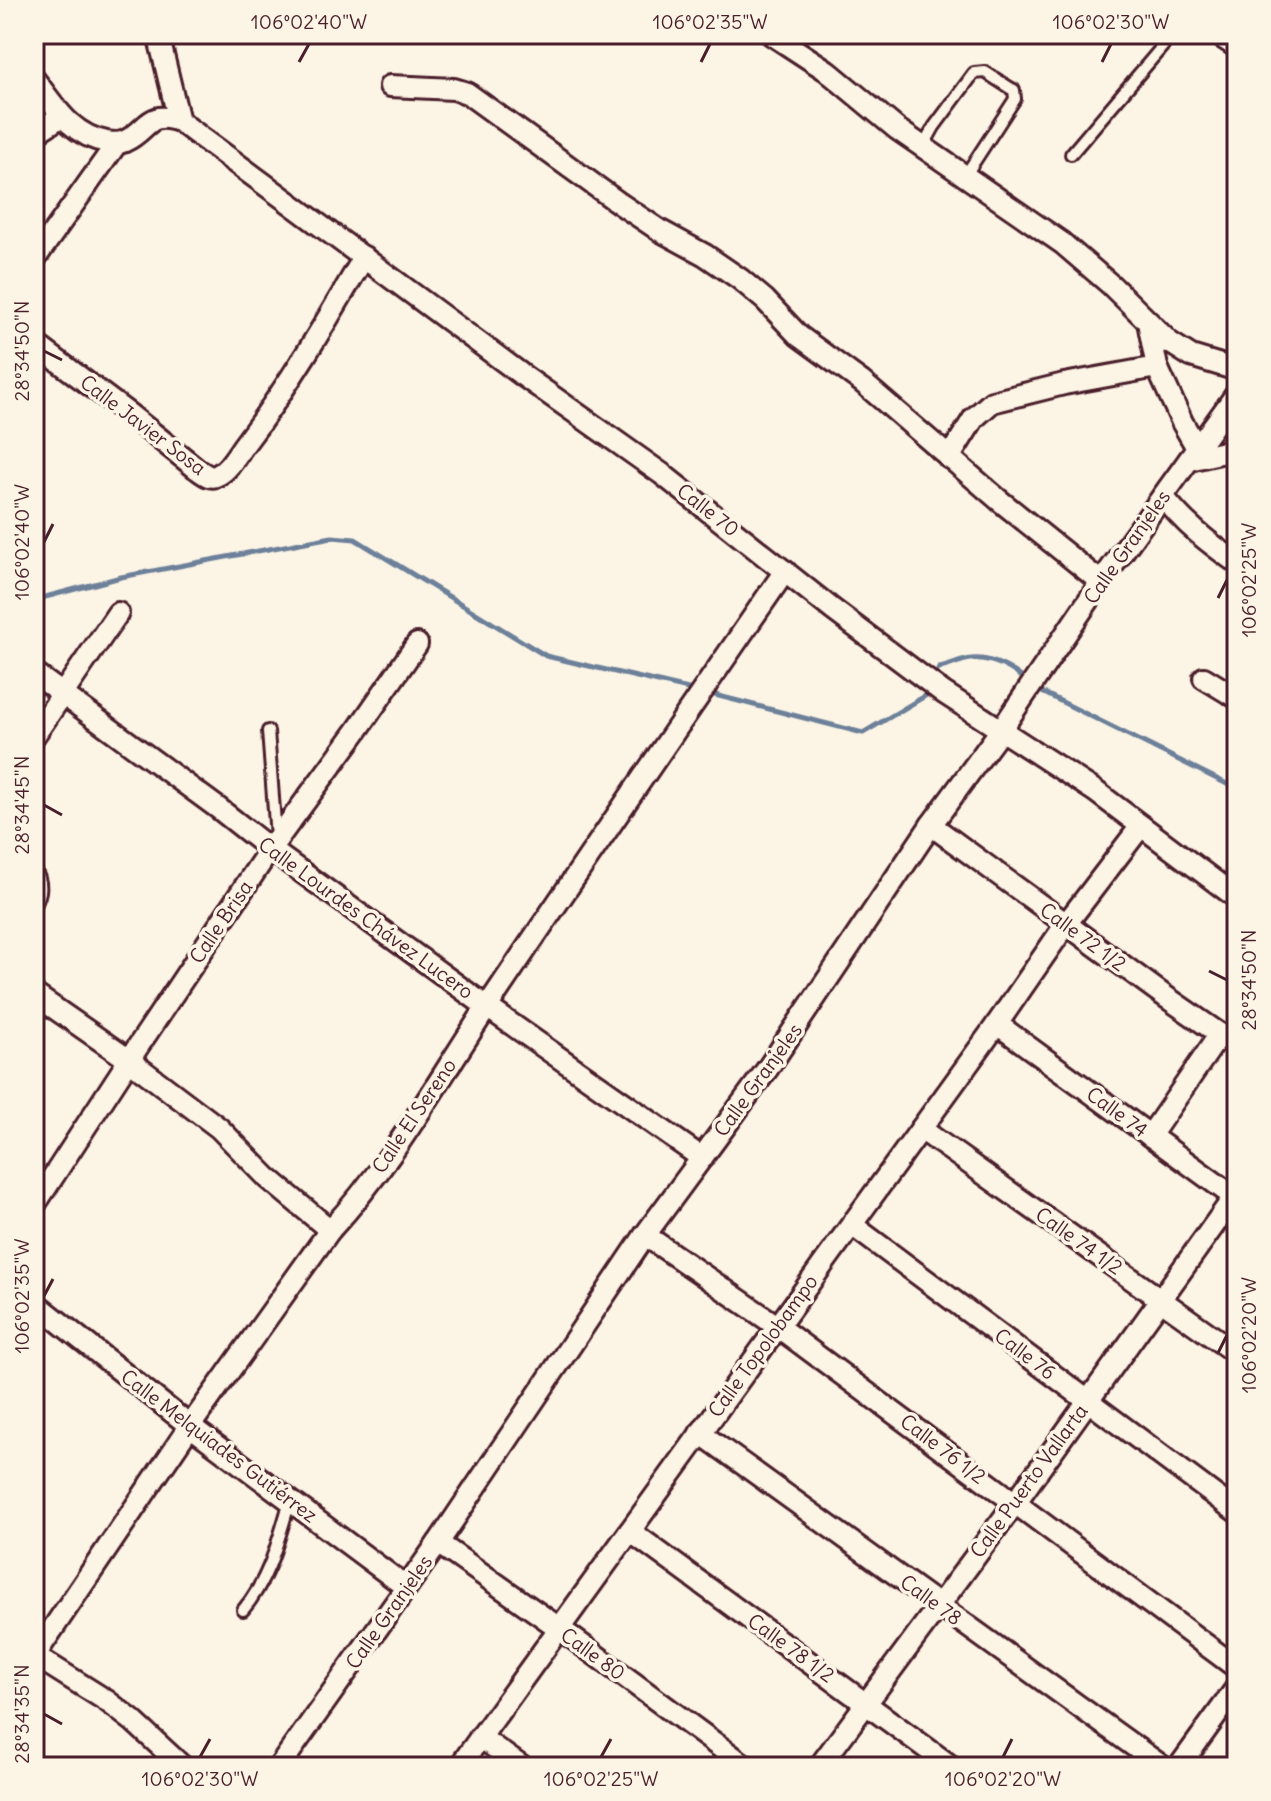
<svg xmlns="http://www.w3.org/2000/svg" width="1271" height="1801" font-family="Delius,sans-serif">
<rect width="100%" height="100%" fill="#fcf5e5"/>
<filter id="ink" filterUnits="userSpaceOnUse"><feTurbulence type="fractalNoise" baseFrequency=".0125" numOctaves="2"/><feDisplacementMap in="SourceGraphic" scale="16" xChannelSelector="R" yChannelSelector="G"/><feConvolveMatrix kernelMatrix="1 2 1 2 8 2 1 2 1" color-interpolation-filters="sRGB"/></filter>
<g filter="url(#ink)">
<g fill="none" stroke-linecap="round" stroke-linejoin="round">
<g stroke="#6d809a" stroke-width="5">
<polyline points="34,600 121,577 332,537 355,539 546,656 697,691"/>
<path d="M938,670L939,668C950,666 961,660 971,659C988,657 1007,666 1020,676"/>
<polyline points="1042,692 1237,789"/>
<polyline points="707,693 863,733 925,696"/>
</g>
<defs>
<g id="lane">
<polyline points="923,147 934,127 974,73 985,72 1010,88 1014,90 1015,99 965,176"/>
<polyline points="1071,154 1173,34"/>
<polyline points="268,731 276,837"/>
<path d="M34,868C43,882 42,893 34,907"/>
<path d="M243,1610C270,1578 278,1540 290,1501"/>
</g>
<g id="street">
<polyline points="158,34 179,121"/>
<polyline points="771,34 826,70 897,129 1062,243 1111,285 1169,342 1191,356 1237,370"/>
<polyline points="1217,34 1237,47"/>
<path d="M34,79C54,105 71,136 107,142C113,143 119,144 125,141C149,130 147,110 179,121L525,377L662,474L832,609L944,693L1095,791L1237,898"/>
<polyline points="390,86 454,89 467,93 619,203 659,230 705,255 740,279 765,300 799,336 862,382 999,500 1101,582"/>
<polyline points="34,134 62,116"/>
<polyline points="34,260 117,143"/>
<path d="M34,343L130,415L196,468C203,473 210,480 218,475C230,469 238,452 246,442C290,384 327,320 364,257"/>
<polyline points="1157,367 1182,422 1197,448"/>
<polyline points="949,458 974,418 992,402 1064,384 1157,367 1148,322"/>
<polyline points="1189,460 1224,452 1237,444"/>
<path d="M1163,496C1184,524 1209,543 1237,563"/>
<polyline points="34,673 218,808 270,849 487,1007 702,1158"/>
<polyline points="1204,678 1237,698"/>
<polyline points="34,736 118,613"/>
<polyline points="931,825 1166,997 1237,1046"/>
<polyline points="34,994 129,1060 219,1128 268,1178 330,1230"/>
<polyline points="997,1024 1237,1199"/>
<polyline points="921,1129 1237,1354"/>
<polyline points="1150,1136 1220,1034"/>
<polyline points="34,1206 129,1060 270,849 356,732 417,644"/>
<polyline points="852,1225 1237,1512"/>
<polyline points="645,1235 777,1326 1237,1668"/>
<polyline points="34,1302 190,1426 406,1587"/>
<polyline points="700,1433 1163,1767"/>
<polyline points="630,1531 952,1767"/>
<polyline points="438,1543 559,1628 747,1767"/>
<polyline points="34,1655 107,1701 133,1721 183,1767"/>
<path d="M35,1655L190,1426L330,1230C392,1164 437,1082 487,1007C585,861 685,716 785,571"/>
<polyline points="480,1737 522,1767"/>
<polyline points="279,1767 438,1543 645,1235 768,1068 931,825 1001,730 1101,582 1237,393"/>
<polyline points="459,1767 997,1024 1066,924 1141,826"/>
<polyline points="819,1767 1015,1503 1237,1193"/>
<polyline points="1179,1767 1237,1687"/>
</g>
</defs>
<use href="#lane" stroke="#4a1f2b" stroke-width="16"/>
<use href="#street" stroke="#4a1f2b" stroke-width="26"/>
<use href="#lane" stroke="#fcf5e5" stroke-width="10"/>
<use href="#street" stroke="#fcf5e5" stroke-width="20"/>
</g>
</g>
<path fill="none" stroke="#4a1f2b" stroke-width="3" d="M299,62L309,44M701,62L710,44M1102,62L1111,44M44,351L62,360M44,542L53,524M1218,598L1227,580M44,805L62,815M1209,971L1227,980M44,1296L53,1279M1218,1353L1227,1335M44,1714L62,1724M200,1757L210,1739M601,1757L611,1739M1003,1757L1012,1739"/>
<g text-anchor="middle" stroke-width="7" stroke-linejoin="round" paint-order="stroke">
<g font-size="20" fill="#4a1f2b" stroke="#fcf5e5">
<text transform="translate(143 425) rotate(37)" y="7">Calle Javier Sosa</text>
<text transform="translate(708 510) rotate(38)" y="7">Calle 70</text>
<text transform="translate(1127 547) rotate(-55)" y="7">Calle Granjeles</text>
<text transform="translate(366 918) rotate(36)" y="7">Calle Lourdes Chávez Lucero</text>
<text transform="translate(221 922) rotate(-56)" y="7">Calle Brisa</text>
<text transform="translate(1083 937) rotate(36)" y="7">Calle 72 1/2</text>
<text transform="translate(758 1080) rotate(-54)" y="7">Calle Granjeles</text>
<text transform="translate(1117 1112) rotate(36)" y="7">Calle 74</text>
<text transform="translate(414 1116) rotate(-56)" y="7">Calle El Sereno</text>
<text transform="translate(1079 1241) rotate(35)" y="7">Calle 74 1/2</text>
<text transform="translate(763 1346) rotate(-54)" y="7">Calle Topolobampo</text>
<text transform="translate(1025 1354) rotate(37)" y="7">Calle 76</text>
<text transform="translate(219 1446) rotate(37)" y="7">Calle Melquiades Gutiérrez</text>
<text transform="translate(943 1449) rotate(37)" y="7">Calle 76 1/2</text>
<text transform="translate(1029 1481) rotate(-54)" y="7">Calle Puerto Vallarta</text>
<text transform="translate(931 1600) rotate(36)" y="7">Calle 78</text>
<text transform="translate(389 1612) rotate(-55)" y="7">Calle Granjeles</text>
<text transform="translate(791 1648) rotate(36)" y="7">Calle 78 1/2</text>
<text transform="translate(593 1654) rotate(36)" y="7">Calle 80</text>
</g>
</g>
<rect width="1271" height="1801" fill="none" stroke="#fcf5e5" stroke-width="88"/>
<rect x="44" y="44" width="1183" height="1713" fill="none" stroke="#4a1f2b" stroke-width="3"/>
<g font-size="20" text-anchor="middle" fill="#4a1f2b">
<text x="309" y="29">106°02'40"W</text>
<text x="710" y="29">106°02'35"W</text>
<text x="1111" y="29">106°02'30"W</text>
<text transform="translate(22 351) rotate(-90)" y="7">28°34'50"N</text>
<text transform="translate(22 542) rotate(-90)" y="7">106°02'40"W</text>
<text transform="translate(1249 580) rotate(-90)" y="7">106°02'25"W</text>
<text transform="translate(22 805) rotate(-90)" y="7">28°34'45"N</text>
<text transform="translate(1249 980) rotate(-90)" y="7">28°34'50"N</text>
<text transform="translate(22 1296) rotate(-90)" y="7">106°02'35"W</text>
<text transform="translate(1249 1335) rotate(-90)" y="7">106°02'20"W</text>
<text transform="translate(22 1714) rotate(-90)" y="7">28°34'35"N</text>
<text x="200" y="1786">106°02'30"W</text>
<text x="601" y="1786">106°02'25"W</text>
<text x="1003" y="1786">106°02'20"W</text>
</g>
</svg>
